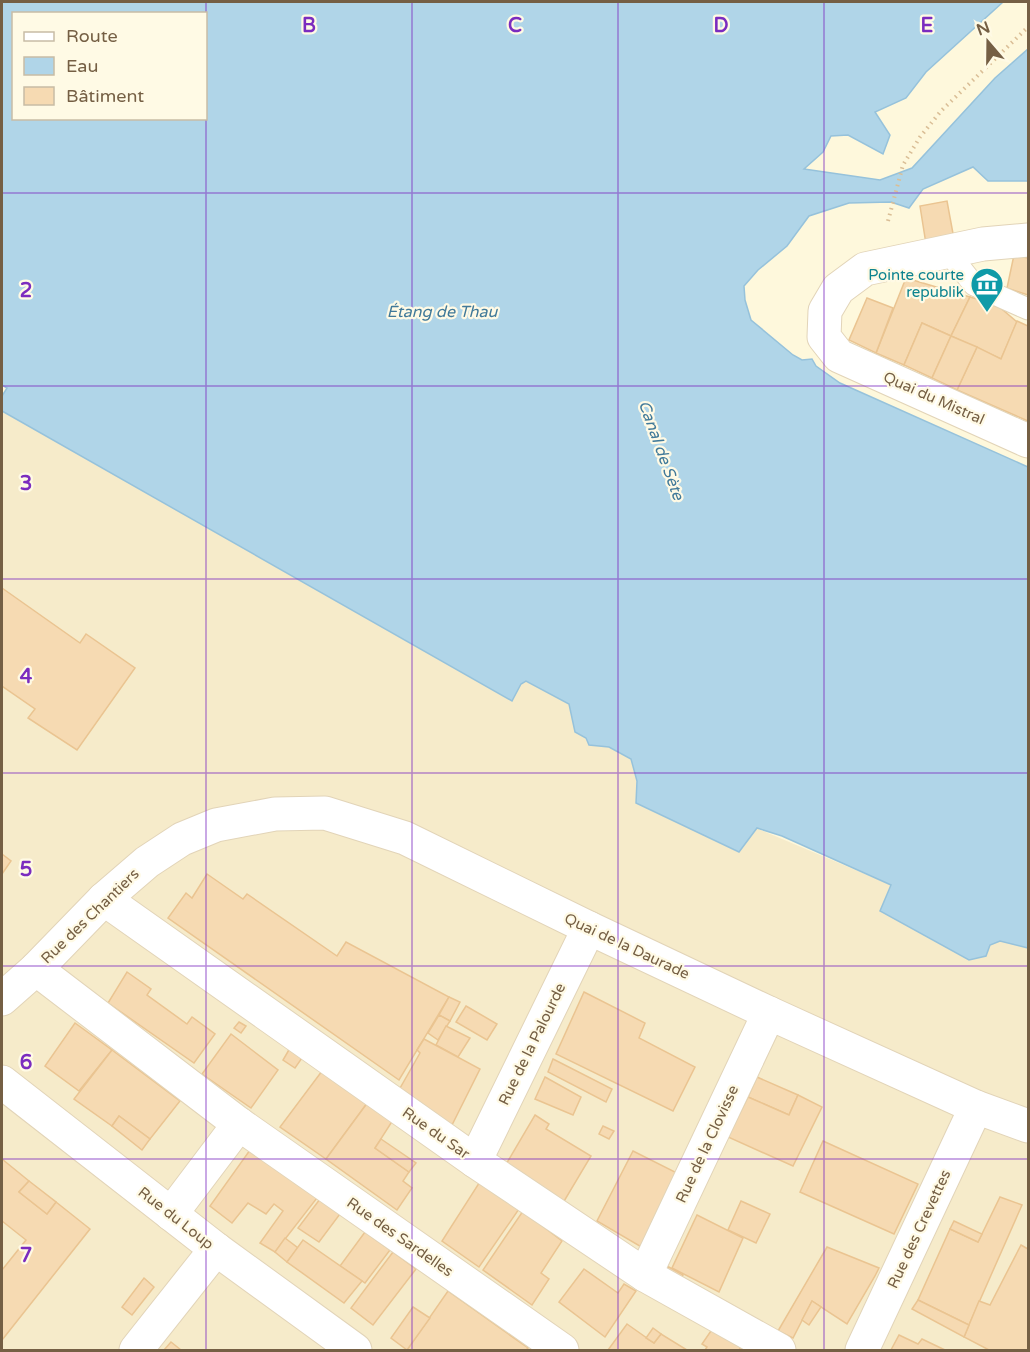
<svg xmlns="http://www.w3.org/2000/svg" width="1030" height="1352" font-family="'Varela Round',sans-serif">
<rect width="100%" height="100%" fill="#fef8dc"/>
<polygon fill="#f6ebca" points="2,411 512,701 521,684 526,681 569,704 575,732 586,738 589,745 609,747 631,759 637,781 636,803 738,852 756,828 891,885 880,911 990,945 1000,941 1028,948 1028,1350 2,1350"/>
<path fill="#b0d5e8" stroke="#96c2db" stroke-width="1.5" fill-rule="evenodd" d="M2,2H1003L926,72L906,98L875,112L890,135L883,154L848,135L831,136L823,152L804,169L880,180L912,168L995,78L1028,49V181H988L973,167L923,189L909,208L891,202L849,203L809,216L787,246L758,270L744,286L745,300L751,320L793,355L802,360L812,359L816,366L840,383L1028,467V948L1000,941L990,945L986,956L969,960L880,911L891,885L782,836L757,828L739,852L636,803L637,781L631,759L609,747L589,745L586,738L575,732L569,704L526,681L521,684L512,701L2,411V396L7,388L2,385ZM14,14H206V118H14Z"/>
<g fill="#f6dab2" stroke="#eac491" stroke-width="1.5">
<polygon points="947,201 954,239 926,244 920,206"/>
<polygon points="1014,255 1028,258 1028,295 1007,288"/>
<polygon points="906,278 970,297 951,336 922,323 904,365 876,353"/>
<polygon points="970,297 997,305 1017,322 1001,359 951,336"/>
<polygon points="867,298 893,308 876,353 849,340"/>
<polygon points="1017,321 1028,326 1028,421 957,390 977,347 1001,359"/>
<polygon points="922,323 951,336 932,378 904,365"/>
<polygon points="951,336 977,347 957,390 932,378"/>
<polygon points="2,588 80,643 86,634 135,668 77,750 28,718 35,709 2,686"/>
<polygon points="2,854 11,861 2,874"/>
<polygon points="207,874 243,899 247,894 337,956 346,942 449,997 399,1080 168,918 186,893 192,898"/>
<polygon points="127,972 151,989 147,995 187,1024 192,1017 215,1034 194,1063 108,1003"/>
<polygon points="584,992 645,1023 639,1038 695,1067 673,1111 556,1054"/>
<polygon points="449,997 460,1002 450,1021 439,1015"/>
<polygon points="466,1006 497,1024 487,1040 456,1022"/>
<polygon points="439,1015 450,1021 438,1040 428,1033"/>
<polygon points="239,1022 246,1026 241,1033 234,1028"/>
<polygon points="75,1023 112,1050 79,1091 45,1066"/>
<polygon points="446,1026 470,1038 458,1057 436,1045"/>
<polygon points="231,1034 278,1070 251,1108 202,1074"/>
<polygon points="424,1039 480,1069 450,1129 395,1097 420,1053 417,1050"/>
<polygon points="290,1048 302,1058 295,1068 283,1060"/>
<polygon points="112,1050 180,1101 150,1139 119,1116 112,1126 74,1099"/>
<polygon points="553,1059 612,1089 606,1102 548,1072"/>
<polygon points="322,1071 368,1102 326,1159 280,1127"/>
<polygon points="545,1077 581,1097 573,1115 535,1099"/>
<polygon points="757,1077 798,1095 789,1115 748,1097"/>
<polygon points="798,1095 822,1107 793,1166 728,1137 748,1097 789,1115"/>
<polygon points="368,1102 393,1120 375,1148 409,1172 403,1181 412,1188 397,1210 326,1159"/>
<polygon points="535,1115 549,1124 546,1129 591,1156 563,1203 505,1166"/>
<polygon points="119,1116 150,1139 142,1150 112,1126"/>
<polygon points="603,1126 614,1131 609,1139 599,1134"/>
<polygon points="381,1139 416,1163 409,1172 375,1148"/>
<polygon points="823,1141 918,1184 894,1234 800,1192"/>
<polygon points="250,1150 317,1198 275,1252 260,1243 283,1211 274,1204 266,1214 248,1203 232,1223 210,1206"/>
<polygon points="633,1151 677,1173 643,1248 597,1221"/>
<polygon points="2,1159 29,1181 19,1192 47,1214 56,1202 90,1229 2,1340 2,1270 26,1240 2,1221"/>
<polygon points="481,1180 519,1209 479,1267 442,1241"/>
<polygon points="29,1181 56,1202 47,1214 19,1192"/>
<polygon points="1000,1197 1022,1205 969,1325 918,1300 950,1229 978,1242"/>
<polygon points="320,1199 340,1214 319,1242 298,1228"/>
<polygon points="741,1201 770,1214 756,1243 728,1230"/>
<polygon points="523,1211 562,1241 541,1273 549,1279 532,1305 483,1270"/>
<polygon points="697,1215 743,1238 719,1292 672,1268"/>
<polygon points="954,1221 982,1234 978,1242 950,1229"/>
<polygon points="365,1232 390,1250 365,1283 340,1266"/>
<polygon points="285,1238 298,1248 287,1262 275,1252"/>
<polygon points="303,1240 362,1281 344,1303 287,1262"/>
<polygon points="1021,1245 1028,1249 1028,1350 989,1350 964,1337 979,1301 990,1305"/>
<polygon points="827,1247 879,1268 875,1276 847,1324 812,1301 793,1338 778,1331"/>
<polygon points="393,1252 416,1269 373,1325 351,1308"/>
<polygon points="667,1266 683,1275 678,1284 663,1277"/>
<polygon points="584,1269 618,1293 624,1284 636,1291 605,1337 559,1302"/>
<polygon points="144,1278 154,1287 132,1315 122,1307"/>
<polygon points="448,1291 528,1348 526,1350 407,1350"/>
<polygon points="918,1300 969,1325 964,1337 912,1309"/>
<polygon points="812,1301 821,1307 809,1325 802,1320"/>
<polygon points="413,1307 430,1318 407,1350 391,1338"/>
<polygon points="627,1324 654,1343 661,1334 687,1350 608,1350"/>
<polygon points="715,1325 743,1344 739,1350 705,1350 707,1347 702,1344"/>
<polygon points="653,1328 661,1334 654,1343 646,1338"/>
<polygon points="899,1335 918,1344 922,1339 945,1350 891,1350"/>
<polygon points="171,1342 181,1350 164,1350"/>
</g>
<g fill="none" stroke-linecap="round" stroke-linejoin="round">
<defs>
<polyline id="service" points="948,252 974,285 1028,309"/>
<g id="minor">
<polyline points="1028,240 983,244 865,269 838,289 825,311 824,337 839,356 1028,441"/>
<polyline points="104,899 475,1161 645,1275 779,1350"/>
<polyline points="36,969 239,1124 562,1350"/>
<polyline points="2,999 36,969 104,899 147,862 182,839 216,825 275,814 325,813 405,838 589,928 769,1013 976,1107 1028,1126"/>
<polyline points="2,1082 216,1249 355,1350"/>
<polyline points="475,1161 589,928"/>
<polyline points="171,1214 239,1124"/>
<polyline points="645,1275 769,1013"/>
<polyline points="136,1350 216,1249"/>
<polyline points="862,1350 976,1107"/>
</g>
</defs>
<use href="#service" stroke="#e2d4b8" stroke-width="23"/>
<use href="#minor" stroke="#e2d4b8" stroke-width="35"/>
<polyline stroke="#dabe96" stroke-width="4" stroke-dasharray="1.5 4.5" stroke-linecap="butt" points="888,221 903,165 920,137 941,111 1028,27"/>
<use href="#service" stroke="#fff" stroke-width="21"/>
<use href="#minor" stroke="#fff" stroke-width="33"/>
</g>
<path fill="none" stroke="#7b2cbf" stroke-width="1.5" stroke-opacity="0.55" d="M206,2V1350M412,2V1350M618,2V1350M824,2V1350M2,193H1028M2,386H1028M2,579H1028M2,773H1028M2,966H1028M2,1159H1028"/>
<defs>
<symbol id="museum-pin" viewBox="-11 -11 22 30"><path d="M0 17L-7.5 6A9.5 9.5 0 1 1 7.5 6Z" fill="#0f9aa8" stroke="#fffae5"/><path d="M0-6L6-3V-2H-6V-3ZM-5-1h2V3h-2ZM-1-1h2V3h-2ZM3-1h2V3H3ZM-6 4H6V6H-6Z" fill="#fff"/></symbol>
</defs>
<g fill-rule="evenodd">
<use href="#museum-pin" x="968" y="265" width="38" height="52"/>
</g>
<g text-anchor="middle" stroke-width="4.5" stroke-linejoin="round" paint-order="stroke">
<g font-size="15" fill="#0d838f" stroke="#fffae5" text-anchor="end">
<text x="964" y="280">Pointe courte<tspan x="964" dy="17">republik</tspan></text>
</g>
<g font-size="15" fill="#755f44" stroke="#fffae5">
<text transform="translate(934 398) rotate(24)" y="5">Quai du Mistral</text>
<text transform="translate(90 916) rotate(-44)" y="5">Rue des Chantiers</text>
<text transform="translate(627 946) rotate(25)" y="5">Quai de la Daurade</text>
<text transform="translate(532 1044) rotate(-64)" y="5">Rue de la Palourde</text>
<text transform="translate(436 1133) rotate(35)" y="5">Rue du Sar</text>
<text transform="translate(707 1144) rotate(-65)" y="5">Rue de la Clovisse</text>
<text transform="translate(176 1218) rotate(38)" y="5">Rue du Loup</text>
<text transform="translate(919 1229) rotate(-65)" y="5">Rue des Crevettes</text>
<text transform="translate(400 1237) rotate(35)" y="5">Rue des Sardelles</text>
</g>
<g font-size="16" font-style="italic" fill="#407999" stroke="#fffae5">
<text x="442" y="317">Étang de Thau</text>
<text transform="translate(662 450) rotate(70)" y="6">Canal de Sète</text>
</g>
</g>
<g font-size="20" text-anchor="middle" font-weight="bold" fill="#7b2cbf" stroke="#fffae5" stroke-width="4.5" stroke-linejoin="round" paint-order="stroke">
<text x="309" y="32">B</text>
<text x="515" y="32">C</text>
<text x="721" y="32">D</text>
<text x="927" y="32">E</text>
<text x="26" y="297">2</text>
<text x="26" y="490">3</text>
<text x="26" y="683">4</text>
<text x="26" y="876">5</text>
<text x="26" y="1069">6</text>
<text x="26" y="1262">7</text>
</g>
<rect width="1030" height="1352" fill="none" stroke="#755f44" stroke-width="6"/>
<rect x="12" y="12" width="195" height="108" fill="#fffae5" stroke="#c8bca5" stroke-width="1.5"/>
<rect x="24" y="32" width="30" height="9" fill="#ffffff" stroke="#c8bca5" stroke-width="1.5"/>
<text x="66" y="42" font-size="18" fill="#755f44">Route</text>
<rect x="24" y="57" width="30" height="18" fill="#b0d5e8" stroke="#c8bca5" stroke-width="1.5"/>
<text x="66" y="72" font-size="18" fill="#755f44">Eau</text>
<rect x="24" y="87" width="30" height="18" fill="#f6dab2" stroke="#c8bca5" stroke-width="1.5"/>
<text x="66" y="102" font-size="18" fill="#755f44">Bâtiment</text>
<g transform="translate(988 42) rotate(340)" stroke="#fffae5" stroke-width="4.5" paint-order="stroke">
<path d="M0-4.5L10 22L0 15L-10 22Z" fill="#755f44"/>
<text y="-9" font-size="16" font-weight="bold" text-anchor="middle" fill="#755f44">N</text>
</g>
</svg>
